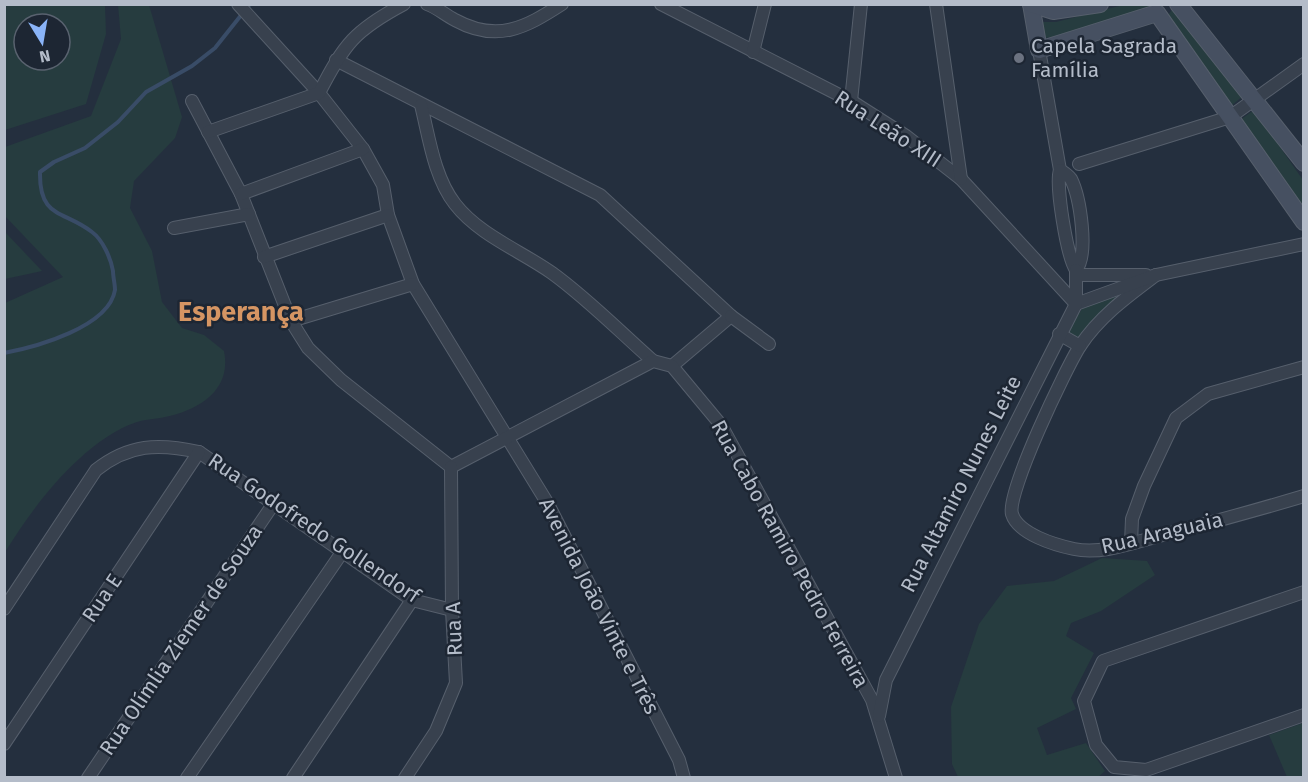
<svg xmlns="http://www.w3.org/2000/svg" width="1308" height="782" font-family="'Fira Sans',sans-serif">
<rect width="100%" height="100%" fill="#242f3e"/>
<g fill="#263c3f" fill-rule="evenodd">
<path d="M5,4L105,5L106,34L86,104L5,130ZM24,24H60V60H24Z"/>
<path d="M118,5H149L182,117L175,138L134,181L130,208L152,251L162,302L182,328L204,335L224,351C232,390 199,410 165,417C156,419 146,419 137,422C117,428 95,444 79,459C50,485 26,519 5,552V303L63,277L5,216V147L91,116L121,39Z"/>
<polygon points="1123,5 1151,5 1150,11 1058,37 1041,38 1040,22 1056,22"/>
<polygon points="1175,5 1243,96 1231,106 1167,17"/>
<polygon points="1254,110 1303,180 1303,211 1240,120"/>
<polygon points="4,232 5,232 42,271 5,279"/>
<polygon points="1136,286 1079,340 1066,333 1088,300"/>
<polygon points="1102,558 1147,561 1155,575 1101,611 1071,623 1066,636 1094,653 1071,698 1076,709 1037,728 1047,755 1086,743 1105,771 1097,778 958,777 952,764 951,707 979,624 1007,586 1054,581"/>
<polygon points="1303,723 1303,777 1287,777 1269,735"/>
</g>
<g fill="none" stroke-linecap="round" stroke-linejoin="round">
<path stroke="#394c67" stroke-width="4" d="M4,353C36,347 109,327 115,290C115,284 113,277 113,271C111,259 103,240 92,232C64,210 39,219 40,172L54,162L85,148L118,122L146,92L192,66L215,48L250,4"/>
<defs>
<g id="minor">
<polyline points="238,4 319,93 363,149 383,185 388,215 413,284 548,504 679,760 684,778"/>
<path d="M427,4C438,8 445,15 455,20C497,43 525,28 562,4"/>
<polyline points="661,4 851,101 906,136 961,179 1076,304"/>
<polyline points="936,4 961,179"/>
<polyline points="1039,50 1060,170"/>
<polyline points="753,52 765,4"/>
<polyline points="336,60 600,195 731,316 672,366"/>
<polyline points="192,101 241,194 291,321 308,348 341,380 451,467"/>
<polyline points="851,101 861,4"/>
<path d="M421,105C429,137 434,177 455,204C479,235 521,251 552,273C588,299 620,332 653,361"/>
<path d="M208,132L319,93C344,44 355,30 404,4"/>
<polyline points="1079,164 1230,117 1304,64"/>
<path d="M1060,170C1065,173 1068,175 1071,179C1080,197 1089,254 1076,270C1067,257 1055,184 1060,170Z"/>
<polyline points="241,194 363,149"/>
<polyline points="174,228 249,214"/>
<polyline points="264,257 388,215"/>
<polyline points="1076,275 1146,275"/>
<path d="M1156,275C1128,296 1100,316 1080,346C1066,368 1006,493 1012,514C1018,534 1055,545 1074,549C1102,555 1135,542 1163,535C1210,523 1257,510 1304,496"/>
<polyline points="1076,304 1156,275 1304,244"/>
<polyline points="731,316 769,344"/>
<polyline points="291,321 413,284"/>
<polyline points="1059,334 1080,346"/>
<polyline points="451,467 653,361 672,366 721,425 872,700 896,778"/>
<polyline points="1131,543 1132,519 1144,486 1176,418 1208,394 1304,367"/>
<polyline points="1304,592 1103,661 1084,701 1096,745 1114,767 1146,770 1304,715"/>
<path d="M4,609L96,470C129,444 158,443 199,452L412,600L452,610"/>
<polyline points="879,716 886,680 1076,304 1076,270"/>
<polyline points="4,744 199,452"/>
<polyline points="88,778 274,503"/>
<polyline points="187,778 343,551"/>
<polyline points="293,778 412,600"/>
<polyline points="405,778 436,731 456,683 452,610 451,467"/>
</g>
<g id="secondary">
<polyline points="1031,4 1039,50 1157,13 1304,222"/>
<polyline points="1031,4 1053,11 1100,4"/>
<polyline points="1178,4 1304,163"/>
</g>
</defs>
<use href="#minor" stroke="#565f6c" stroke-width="14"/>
<use href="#secondary" stroke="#565f6c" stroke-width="18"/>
<use href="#minor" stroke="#38414e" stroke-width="12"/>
<use href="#secondary" stroke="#465061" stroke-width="16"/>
</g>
<circle fill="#6b7280" stroke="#1d2633" stroke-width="2" cx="1019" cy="58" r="6"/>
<g text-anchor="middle" stroke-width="5" stroke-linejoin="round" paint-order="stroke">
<g font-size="21" fill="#b4bcc9" stroke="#1d2633" text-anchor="start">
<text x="1031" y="53">Capela Sagrada<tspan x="1031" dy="24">Família</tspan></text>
</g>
<g font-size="21" fill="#b4bcc9" stroke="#1d2633">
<text transform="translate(888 129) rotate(33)" y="7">Rua Leão XIII</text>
<text transform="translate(961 484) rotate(-63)" y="7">Rua Altamiro Nunes Leite</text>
<text transform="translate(314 528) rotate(34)" y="7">Rua Godofredo Gollendorf</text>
<text transform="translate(1162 533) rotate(-13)" y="7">Rua Araguaia</text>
<text transform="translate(790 554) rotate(61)" y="7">Rua Cabo Ramiro Pedro Ferreira</text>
<text transform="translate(102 598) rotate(-56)" y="7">Rua E</text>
<text transform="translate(599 606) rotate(63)" y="7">Avenida João Vinte e Três</text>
<text transform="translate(454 629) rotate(-92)" y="7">Rua A</text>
<text transform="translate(181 640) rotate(-56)" y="7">Rua Olímlia Ziemer de Souza</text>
</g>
<g font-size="27" font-weight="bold" fill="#d59563" stroke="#1d2633">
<text x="241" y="321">Esperança</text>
</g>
</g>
<rect width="1308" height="782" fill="none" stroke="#b4bcc9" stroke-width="12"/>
<g transform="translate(42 42) rotate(169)"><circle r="28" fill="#1d2633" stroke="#59626f" stroke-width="1.5"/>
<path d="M0-4.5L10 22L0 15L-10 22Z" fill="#8ab4f8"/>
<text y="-9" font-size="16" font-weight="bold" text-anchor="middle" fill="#b4bcc9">N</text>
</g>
</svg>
